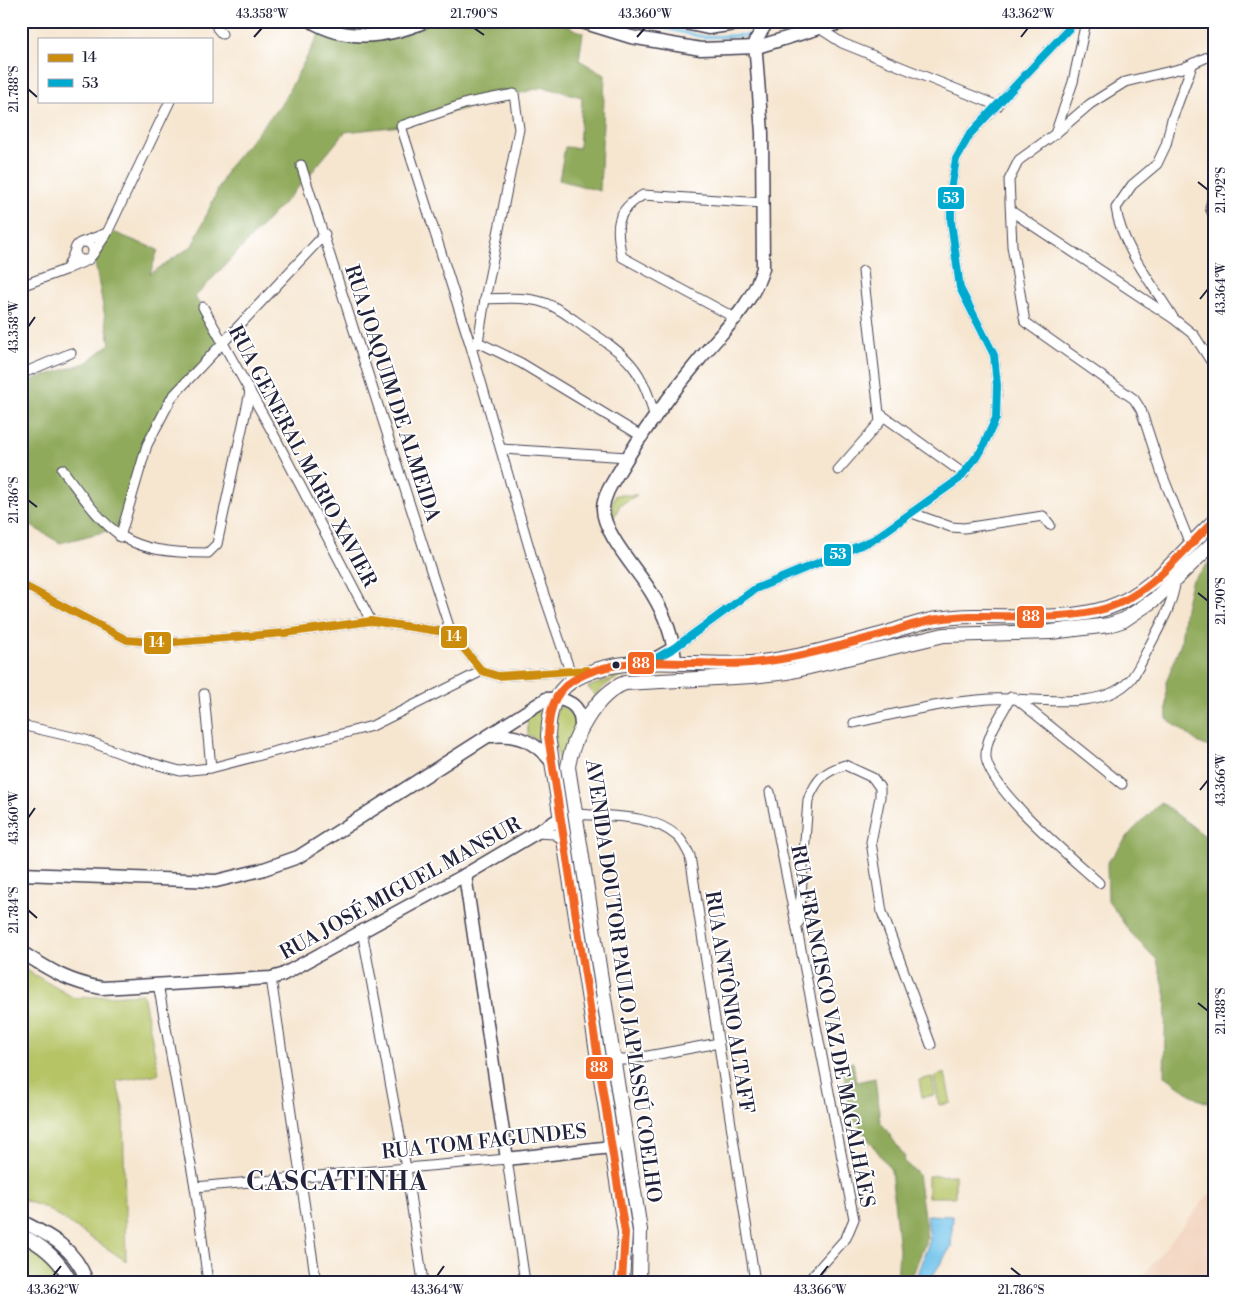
<svg xmlns="http://www.w3.org/2000/svg" width="1235" height="1303" font-family="'Libre Bodoni',serif">
<rect width="100%" height="100%" fill="#fff"/>
<filter id="ink" filterUnits="userSpaceOnUse"><feTurbulence type="fractalNoise" baseFrequency=".02" numOctaves="2"/><feDisplacementMap in="SourceGraphic" scale="10" xChannelSelector="R" yChannelSelector="G"/><feConvolveMatrix kernelMatrix="1 2 1 2 8 2 1 2 1" color-interpolation-filters="sRGB"/></filter>
<filter id="wash" filterUnits="userSpaceOnUse"><feTurbulence type="fractalNoise" baseFrequency=".0096" numOctaves="4" result="noise"/><feDisplacementMap in="SourceGraphic" scale="20" xChannelSelector="R" yChannelSelector="G"/><feGaussianBlur stdDeviation="1.12" result="paint"/><feColorMatrix in="noise" values="0 0 0 0 0 0 0 0 0 0 0 0 0 0 0 0 0 1.4 0 .05"/><feComposite in="paint" operator="in"/></filter>
<g filter="url(#wash)">
<rect width="100%" height="100%" fill="#f6e6d0"/>
<polygon fill="#f2d4be" points="1209,1194 1214,1198 1214,1282 1138,1282"/>
<g fill="#b6c466" stroke="#6c7350">
<polygon points="615,495 637,495 620,505 613,519 612,505"/>
<path d="M650,668L653,669C629,674 611,676 595,696L588,687L611,679L614,673Z"/>
<polygon points="559,704 574,716 576,728 562,758 566,793 563,794 553,726"/>
<polygon points="542,708 541,728 544,743 528,735 527,716"/>
<polygon points="21,967 74,998 143,994 159,1074 116,1081 123,1107 126,1261 46,1208 21,1199"/>
<polygon points="945,1073 951,1103 939,1105 934,1077"/>
<polygon points="932,1077 935,1095 922,1097 919,1080"/>
<polygon points="955,1175 955,1197 928,1197 928,1176"/>
<polygon points="21,1244 43,1257 60,1282 21,1282"/>
</g>
<g fill="#90aa5b" stroke="#59664b">
<polygon points="434,21 555,21 583,33 579,60 605,75 600,191 559,180 565,147 579,148 582,97 543,87 401,126 345,132 307,178 195,297 224,343 172,397 147,445 123,527 60,543 21,520 21,383 86,363 110,344 95,263 113,232 158,250 150,274 192,246 228,168 282,103 323,27 388,37"/>
<polygon points="1214,557 1214,749 1199,743 1167,719 1166,682 1181,642 1185,608 1191,582"/>
<polygon points="1161,802 1214,843 1214,1105 1197,1099 1164,1075 1166,996 1157,960 1129,931 1108,900 1107,863 1132,831"/>
<polygon points="853,1062 856,1082 875,1078 880,1121 905,1157 903,1161 918,1174 927,1238 910,1282 897,1282 899,1250 891,1170 849,1113 843,1064"/>
</g>
<polygon fill="#6fc2eb" stroke="#487293" points="927,1215 953,1216 951,1247 932,1277 917,1274 930,1240"/>
<g fill="none" stroke-linecap="round" stroke-linejoin="round">
<polyline stroke="#6fc2eb" stroke-width="3" points="632,21 704,37 754,35"/>
</g>
</g>
<g filter="url(#ink)">
<g fill="none" stroke-linecap="round" stroke-linejoin="round">
<defs>
<g id="street">
<polyline points="220,21 217,28 222,34"/>
<polyline points="819,28 842,43 998,106"/>
<polyline points="1055,134 1073,82 1085,26"/>
<polyline points="301,165 451,633"/>
<polyline points="1214,192 1210,208 1214,216"/>
<polyline points="1011,211 1174,319 1194,335 1214,366"/>
<polyline points="107,233 170,101"/>
<circle cx="84" cy="251" r="9"/>
<polyline points="83,242 107,233 93,254"/>
<polyline points="75,250 67,269 88,260"/>
<polyline points="21,286 67,269"/>
<path d="M485,299C506,298 533,296 552,306C563,311 574,320 584,327C627,356 644,368 655,420"/>
<polyline points="203,307 274,435 371,621"/>
<path d="M737,319L622,257C615,227 615,211 643,195L763,203"/>
<path d="M1174,319C1154,286 1121,246 1116,208L1132,185L1157,164L1166,145L1172,119L1193,63"/>
<polyline points="478,342 521,363 643,437"/>
<polyline points="471,347 401,126 467,103 514,94 519,129 485,299 478,342 471,347 535,568 573,680"/>
<polyline points="21,374 71,353"/>
<polyline points="879,413 964,474"/>
<polyline points="501,449 628,457"/>
<path d="M62,469C111,535 122,553 208,553L217,544L250,392"/>
<polyline points="838,470 880,422 863,271"/>
<polyline points="912,513 951,527 964,528 1043,516 1050,525"/>
<polyline points="120,537 147,445 172,397 325,234"/>
<polyline points="1190,544 1162,474 1141,410 1134,399 1025,322 1012,246 1009,180 1019,160 1055,134 1090,104 1125,82 1183,68 1214,54"/>
<polyline points="21,584 127,640 163,643 285,633 371,621 451,633 482,671 498,676 589,670"/>
<polyline points="674,648 755,589 873,540 959,479 981,451 996,418 997,385 994,355 960,288 951,221 951,190 956,159 970,134 1075,22"/>
<polyline points="204,694 211,768"/>
<path d="M1011,697C1002,714 985,736 986,757C988,789 1074,860 1099,883"/>
<polyline points="1014,697 1122,784"/>
<path d="M854,723C899,713 943,702 989,699C1030,696 1101,714 1131,679C1139,669 1144,656 1150,645C1162,622 1172,606 1176,579"/>
<polyline points="21,725 86,740 127,756 180,771 211,768 372,726 482,671"/>
<polyline points="770,792 854,1219 846,1238 807,1282"/>
<path d="M576,814C610,817 650,813 677,836C683,841 687,850 690,856L755,1282"/>
<polyline points="537,833 554,834 565,841"/>
<path d="M799,922L808,800C817,779 823,772 845,765L873,778L880,788V797L871,842L882,912L931,1045"/>
<polyline points="362,931 406,1168 423,1282"/>
<polyline points="271,978 316,1282"/>
<polyline points="158,984 195,1187 208,1282"/>
<polyline points="612,1054 621,1060 626,1060 719,1043"/>
<polyline points="195,1187 507,1159 525,1282"/>
</g>
<g id="secondary">
<path d="M311,21C348,43 389,37 426,21"/>
<polyline points="579,21 631,37 701,49 757,47 819,28 852,21"/>
<polyline points="676,21 708,28 755,21"/>
<path d="M675,663C674,639 664,613 651,592C638,571 602,532 603,508C604,494 613,482 620,470C640,435 673,391 699,360C724,329 752,306 763,268L762,133L755,41L768,21"/>
<polyline points="646,664 674,648"/>
<path d="M492,736C517,733 535,742 551,761"/>
<path d="M21,874L216,881L261,870L298,857L546,699C567,697 582,705 581,728"/>
<polyline points="465,875 507,1159 611,1147 624,1138"/>
<path d="M21,952C50,970 68,982 102,988L271,978L282,975L465,875L561,818"/>
<path d="M21,1221C51,1236 76,1249 87,1282"/>
<path d="M21,1235C43,1245 60,1260 71,1282"/>
</g>
<g id="primary">
<path d="M622,1282L625,1233L548,736C549,714 552,694 572,681C621,650 696,668 751,663C796,659 843,645 887,633C903,628 921,621 938,619C993,610 1053,625 1107,608C1151,594 1181,552 1214,521"/>
<path d="M639,1282L640,1230L568,767C572,738 596,694 625,683L752,676L788,672L944,635L1051,632L1109,625L1124,620L1155,599L1214,542"/>
</g>
</defs>
<use href="#street" stroke="#423f51" stroke-width="11"/>
<use href="#secondary" stroke="#423f51" stroke-width="15"/>
<use href="#primary" stroke="#423f51" stroke-width="16"/>
<use href="#street" stroke="#fff" stroke-width="9"/>
<use href="#secondary" stroke="#fff" stroke-width="12"/>
<use href="#primary" stroke="#fff" stroke-width="14"/>
<defs>
<polyline id="bus-1" points="21,584 127,640 163,643 285,633 371,621 451,633 482,671 498,676 587,670"/>
<polyline id="bus-2" points="646,664 674,648 755,589 873,540 959,479 981,451 996,418 997,385 994,355 960,288 951,221 951,190 956,159 970,134 1075,22"/>
<path id="bus-3" d="M622,1282L625,1233L548,736C549,714 552,694 572,681C621,650 696,668 751,663C796,659 843,645 887,633C903,628 921,621 938,619C993,610 1053,625 1107,608C1151,594 1181,552 1214,521"/>
</defs>
<use href="#bus-1" stroke="#fff" stroke-width="11"/>
<use href="#bus-2" stroke="#fff" stroke-width="11"/>
<use href="#bus-3" stroke="#fff" stroke-width="11"/>
<use href="#bus-1" stroke="#cc8c0c" stroke-width="8"/>
<use href="#bus-2" stroke="#00a9ce" stroke-width="8"/>
<use href="#bus-3" stroke="#f26522" stroke-width="8"/>
</g>
</g>
<path fill="none" stroke="#22223b" stroke-width="2" d="M474,28L484,35M254,37L262,28M637,37L645,28M1021,37L1028,28M28,89L37,97M1198,182L1208,190M1200,299L1208,289M28,327L35,317M28,500L37,507M1198,593L1208,601M1200,790L1208,780M28,818L35,808M28,910L37,918M1198,1003L1208,1011M1011,1268L1021,1276M53,1276L61,1266M437,1276L444,1266M820,1276L828,1266"/>
<circle fill="#22223b" stroke="#fff" stroke-width="2" cx="616" cy="665" r="4.5"/>
<g text-anchor="middle" stroke-width="4" stroke-linejoin="round" paint-order="stroke">
<g font-size="20" fill="#22223b" stroke="#fff">
<text transform="translate(393 393) rotate(72)" y="7">RUA JOAQUIM DE ALMEIDA</text>
<text transform="translate(303 456) rotate(62)" y="7">RUA GENERAL MÁRIO XAVIER</text>
<text transform="translate(400 888) rotate(-29)" y="7">RUA JOSÉ MIGUEL MANSUR</text>
<text transform="translate(624 981) rotate(82)" y="7">AVENIDA DOUTOR PAULO JAPIASSÚ COELHO</text>
<text transform="translate(730 1002) rotate(81)" y="7">RUA ANTÔNIO ALTAFF</text>
<text transform="translate(833 1026) rotate(79)" y="7">RUA FRANCISCO VAZ DE MAGALHÃES</text>
<text transform="translate(484 1141) rotate(-6)" y="7">RUA TOM FAGUNDES</text>
</g>
<g font-size="25" font-weight="bold" letter-spacing="1" fill="#22223b" stroke="#fff">
<text x="337" y="1190">CASCATINHA</text>
</g>
</g>
<g stroke="#fff" stroke-width="2">
<rect x="937" y="186" width="28" height="24" rx="5" fill="#00a9ce"/>
<rect x="823" y="543" width="29" height="24" rx="5" fill="#00a9ce"/>
<rect x="1016" y="605" width="29" height="24" rx="5" fill="#f26522"/>
<rect x="440" y="625" width="28" height="24" rx="5" fill="#cc8c0c"/>
<rect x="143" y="631" width="29" height="24" rx="5" fill="#cc8c0c"/>
<rect x="627" y="651" width="28" height="24" rx="5" fill="#f26522"/>
<rect x="585" y="1056" width="29" height="24" rx="5" fill="#f26522"/>
</g>
<g font-size="14" text-anchor="middle" font-weight="bold" fill="#fff">
<text x="951" y="203">53</text>
<text x="838" y="559">53</text>
<text x="1031" y="621">88</text>
<text x="454" y="641">14</text>
<text x="157" y="647">14</text>
<text x="641" y="668">88</text>
<text x="599" y="1072">88</text>
</g>
<rect width="1235" height="1303" fill="none" stroke="#fff" stroke-width="55"/>
<rect x="38" y="38" width="175" height="65" fill="#ffffff" stroke="#a7a7b1"/>
<rect x="48" y="54" width="25" height="8" fill="#cc8c0c" stroke="#a7a7b1"/>
<text x="82" y="62" font-size="15" fill="#22223b">14</text>
<rect x="48" y="79" width="25" height="8" fill="#00a9ce" stroke="#a7a7b1"/>
<text x="82" y="88" font-size="15" fill="#22223b">53</text>
<rect x="28" y="28" width="1180" height="1248" fill="none" stroke="#22223b" stroke-width="2"/>
<g font-size="12" text-anchor="middle" fill="#22223b">
<text x="262" y="18">43.358°W</text>
<text x="474" y="18">21.790°S</text>
<text x="645" y="18">43.360°W</text>
<text x="1028" y="18">43.362°W</text>
<text transform="translate(14 89) rotate(-90)" y="4">21.788°S</text>
<text transform="translate(1221 190) rotate(-90)" y="4">21.792°S</text>
<text transform="translate(1221 289) rotate(-90)" y="4">43.364°W</text>
<text transform="translate(14 327) rotate(-90)" y="4">43.358°W</text>
<text transform="translate(14 500) rotate(-90)" y="4">21.786°S</text>
<text transform="translate(1221 601) rotate(-90)" y="4">21.790°S</text>
<text transform="translate(1221 780) rotate(-90)" y="4">43.366°W</text>
<text transform="translate(14 818) rotate(-90)" y="4">43.360°W</text>
<text transform="translate(14 910) rotate(-90)" y="4">21.784°S</text>
<text transform="translate(1221 1011) rotate(-90)" y="4">21.788°S</text>
<text x="53" y="1294">43.362°W</text>
<text x="437" y="1294">43.364°W</text>
<text x="820" y="1294">43.366°W</text>
<text x="1021" y="1294">21.786°S</text>
</g>
</svg>
